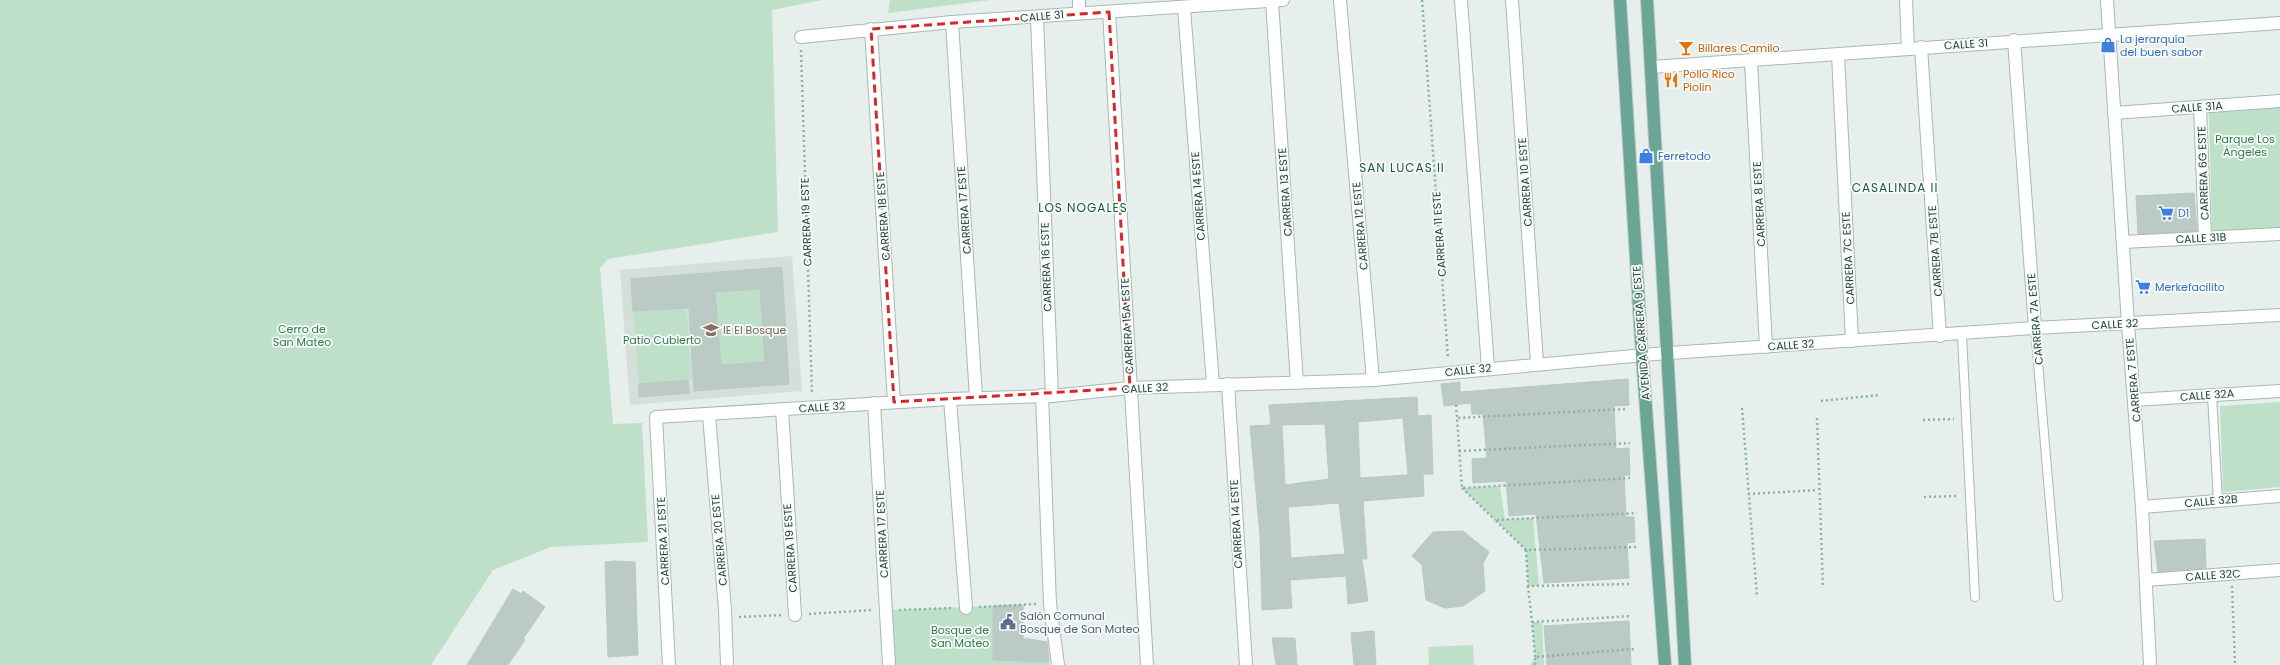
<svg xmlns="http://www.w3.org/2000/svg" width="2280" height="665" font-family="Poppins,sans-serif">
<rect width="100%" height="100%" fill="#e6efeb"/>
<polygon fill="#d4dfda" points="792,256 802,391 630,405 620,270"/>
<g fill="#bfe0c8">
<polygon points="0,0 822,0 772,10 778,232 608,259 600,268 613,424 642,423 648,542 551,547 493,570 431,665 0,665"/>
<polygon points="890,0 990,0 888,13"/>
<polygon points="2280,106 2280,228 2212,231 2209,112"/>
<polygon points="760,289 765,362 721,365 715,292"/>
<polygon points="686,306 692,379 639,384 633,311"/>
<polygon points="2280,402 2280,487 2223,492 2220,406"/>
<polygon points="1500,486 1505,519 1533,518 1539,586 1528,586 1526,550 1462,488"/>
<polygon points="993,606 993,660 1049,662 1049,665 891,665 890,610"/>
<polygon points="1532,622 1542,622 1544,665 1530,665 1535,657"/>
<polygon points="1473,645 1474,665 1429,665 1428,647"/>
</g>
<g fill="#bbcac4" stroke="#b8c9c2" fill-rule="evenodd">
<polygon points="2194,193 2197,231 2138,234 2136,196"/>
<path d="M782,267L789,384L694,391L689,308L633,311L631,279ZM760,289L765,362L721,365L715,292Z"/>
<polygon points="1628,379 1629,405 1614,406 1616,449 1629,448 1630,475 1624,475 1626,517 1634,517 1635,542 1627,543 1629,578 1544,583 1536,514 1509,516 1506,481 1473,483 1472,459 1487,458 1483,414 1472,414 1471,403 1444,406 1441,384 1460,382 1460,392"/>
<polygon points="688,380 689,393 639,397 639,384"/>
<path d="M1417,397L1418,416L1431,415L1433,474H1423L1424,496L1363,501L1367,559H1362L1368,601L1348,604L1346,576L1290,580L1292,608L1262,610L1260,536L1250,426L1271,425L1269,405ZM1403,418L1408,475L1360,478L1358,422ZM1325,424L1329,479L1285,485L1282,425ZM1339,503L1345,554L1291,558L1288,507Z"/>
<polygon points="1463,531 1489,552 1483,563 1485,591 1463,606 1445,608 1426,600 1422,565 1412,556 1433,532"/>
<polygon points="2205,539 2206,568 2158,572 2154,541"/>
<polygon points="615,561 635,562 638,655 608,657 605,562"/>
<polygon points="513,589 521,594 523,591 545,607 523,639 525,640 508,665 467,665"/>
<polygon points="1023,605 1023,638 1047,642 1049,662 993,660 993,606"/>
<polygon points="1629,621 1631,665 1547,665 1544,626"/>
<polygon points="1374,631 1376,665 1354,665 1351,633"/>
<polygon points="1272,638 1295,638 1297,665 1276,665"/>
</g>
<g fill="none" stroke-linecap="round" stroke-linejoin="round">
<defs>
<g id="lane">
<polyline points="2035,328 2058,597"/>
<polyline points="1962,335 1975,597"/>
<polyline points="2212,395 2218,501"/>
</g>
<g id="street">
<polyline points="1079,0 1079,13"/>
<polyline points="1340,0 1373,380"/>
<polyline points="1461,0 1488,368"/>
<polyline points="1512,0 1537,363"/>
<polyline points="1906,0 1908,49"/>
<polyline points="2107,0 2128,324 2142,507 2150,665"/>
<polyline points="1272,1 1297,383"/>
<polyline points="1184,8 1213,384"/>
<polyline points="1109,12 1147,665"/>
<polyline points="1037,18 1052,396"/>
<polyline points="952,22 976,398"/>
<polyline points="871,29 894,402"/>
<polyline points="801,37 952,22 1283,0"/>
<polyline points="2014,40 2035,328"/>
<polyline points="1921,47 1940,336"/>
<polyline points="1838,55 1852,341"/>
<polyline points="1751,61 1766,347"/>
<polyline points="1652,67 2280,23"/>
<polyline points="2200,107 2205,238"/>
<polyline points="2114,113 2280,101"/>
<polyline points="2123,242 2280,234"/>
<polyline points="1228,384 1246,665"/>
<polyline points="1042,395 1050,604 1058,665"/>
<polyline points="950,399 966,608"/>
<polyline points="2134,400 2280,391"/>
<polyline points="874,403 889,665"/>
<polyline points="782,409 795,615"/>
<polyline points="709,415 725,610 727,665"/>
<polyline points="2142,507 2280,496"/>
<polyline points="2146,580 2280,570"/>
<polyline points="669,665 656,417 950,399 1052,396 1130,388 1373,380 1655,354 2035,328 2280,315"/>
</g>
<g id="primary">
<polyline points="1620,0 1642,355 1665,665"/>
<polyline points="1647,0 1685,665"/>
</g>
</defs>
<use href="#lane" stroke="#a8b8b2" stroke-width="10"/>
<use href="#street" stroke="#a8b8b2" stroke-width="14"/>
<use href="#primary" stroke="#c2cac8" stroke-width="14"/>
<g stroke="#86b3a5" stroke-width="2.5" stroke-dasharray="2 3" stroke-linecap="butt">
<polyline points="1422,0 1448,359"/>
<polyline points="801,50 812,393"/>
<polyline points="1821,401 1880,395"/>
<polyline points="1456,405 1457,418"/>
<polyline points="1742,408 1757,597"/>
<polyline points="1625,409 1457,418 1462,488 1630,478"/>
<polyline points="1817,418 1823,588"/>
<polyline points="1923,420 1954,419"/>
<polyline points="1459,451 1630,443"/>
<polyline points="1462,488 1495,520"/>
<polyline points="1748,494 1818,490"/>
<polyline points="1924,497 1958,496"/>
<polyline points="1636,547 1526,550 1495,520 1637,513"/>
<polyline points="1526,550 1528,586 1629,584"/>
<polyline points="1528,586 1532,622"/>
<polyline points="2232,586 2235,665"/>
<polyline points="979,607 1036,604"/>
<polyline points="899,610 952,608"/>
<polyline points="809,614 872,610"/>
<polyline points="739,617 782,615"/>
<polyline points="1535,657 1532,622 1631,616"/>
<polyline points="1535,665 1535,657 1634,649"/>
</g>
<use href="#lane" stroke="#fff" stroke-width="8"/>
<use href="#street" stroke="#fff" stroke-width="12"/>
<use href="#primary" stroke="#6aa596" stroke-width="12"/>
</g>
<path fill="none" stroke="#d62828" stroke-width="3" stroke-dasharray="8 5" stroke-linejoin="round" d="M1109,12L1130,388L894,402L871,29Z"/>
<defs>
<symbol id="shop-bare" viewBox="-9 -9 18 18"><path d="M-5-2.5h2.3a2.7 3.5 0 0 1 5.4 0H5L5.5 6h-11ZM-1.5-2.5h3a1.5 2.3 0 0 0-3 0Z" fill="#3f7fe0" stroke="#f7fbf9" stroke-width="2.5" paint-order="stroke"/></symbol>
<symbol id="bar-bare" viewBox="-9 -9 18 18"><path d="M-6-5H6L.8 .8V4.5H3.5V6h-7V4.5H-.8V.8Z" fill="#e8710a" stroke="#f7fbf9" stroke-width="2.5" paint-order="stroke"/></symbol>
<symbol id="restaurant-bare" viewBox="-9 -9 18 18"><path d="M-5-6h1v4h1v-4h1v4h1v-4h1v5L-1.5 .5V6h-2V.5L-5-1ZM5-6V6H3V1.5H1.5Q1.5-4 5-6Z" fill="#e8710a" stroke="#f7fbf9" stroke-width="2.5" paint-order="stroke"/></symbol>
<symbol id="supermarket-bare" viewBox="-9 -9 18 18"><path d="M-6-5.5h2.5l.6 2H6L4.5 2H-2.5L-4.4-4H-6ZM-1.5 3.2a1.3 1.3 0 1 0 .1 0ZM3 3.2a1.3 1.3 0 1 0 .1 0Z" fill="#3f7fe0" stroke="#f7fbf9" stroke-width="2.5" paint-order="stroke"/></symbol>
<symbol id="school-bare" viewBox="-9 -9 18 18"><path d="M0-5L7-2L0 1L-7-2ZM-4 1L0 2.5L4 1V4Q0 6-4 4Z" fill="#8d6e63" stroke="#f7fbf9" stroke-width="2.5" paint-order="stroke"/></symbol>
<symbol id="civic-bare" viewBox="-9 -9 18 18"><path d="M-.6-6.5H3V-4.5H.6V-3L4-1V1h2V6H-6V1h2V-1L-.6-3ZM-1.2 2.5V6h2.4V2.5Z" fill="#5c6f8a" stroke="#f7fbf9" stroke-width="2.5" paint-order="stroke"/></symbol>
</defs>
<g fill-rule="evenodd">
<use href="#shop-bare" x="2097" y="34" width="22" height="22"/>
<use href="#bar-bare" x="1675" y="37" width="22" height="22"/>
<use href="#restaurant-bare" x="1660" y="69" width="22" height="22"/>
<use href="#shop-bare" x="1635" y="145" width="22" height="22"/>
<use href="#supermarket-bare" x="2155" y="202" width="22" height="22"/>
<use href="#supermarket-bare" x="2132" y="276" width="22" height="22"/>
<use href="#school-bare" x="700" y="319" width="22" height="22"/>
<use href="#civic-bare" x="997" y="611" width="22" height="22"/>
</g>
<g text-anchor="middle" stroke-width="3.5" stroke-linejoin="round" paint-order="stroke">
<g font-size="11" fill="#24423a" stroke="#f7fbf9">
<text transform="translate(1042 16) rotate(-5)" y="4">CALLE 31</text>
<text transform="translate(1966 44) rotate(-4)" y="4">CALLE 31</text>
<text transform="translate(2197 107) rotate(-4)" y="4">CALLE 31A</text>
<text transform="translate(2203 173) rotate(-92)" y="4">CARRERA 6G ESTE</text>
<text transform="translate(1525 182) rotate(-94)" y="4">CARRERA 10 ESTE</text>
<text transform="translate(1285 192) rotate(-94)" y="4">CARRERA 13 ESTE</text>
<text transform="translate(1198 196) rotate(-94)" y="4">CARRERA 14 ESTE</text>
<text transform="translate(1759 204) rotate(-93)" y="4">CARRERA 8 ESTE</text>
<text transform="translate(964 210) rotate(-94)" y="4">CARRERA 17 ESTE</text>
<text transform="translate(883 216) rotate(-94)" y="4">CARRERA 18 ESTE</text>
<text transform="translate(806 222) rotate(-92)" y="4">CARRERA 19 ESTE</text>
<text transform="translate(1360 226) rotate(-95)" y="4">CARRERA 12 ESTE</text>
<text transform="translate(1439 234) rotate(-94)" y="4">CARRERA 11 ESTE</text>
<text transform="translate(2201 238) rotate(-3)" y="4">CALLE 31B</text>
<text transform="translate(1935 251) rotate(-94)" y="4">CARRERA 7B ESTE</text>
<text transform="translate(1848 258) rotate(-93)" y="4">CARRERA 7C ESTE</text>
<text transform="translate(1046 267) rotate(-92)" y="4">CARRERA 16 ESTE</text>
<text transform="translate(2035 319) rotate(-95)" y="4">CARRERA 7A ESTE</text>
<text transform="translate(2115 324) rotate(-3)" y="4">CALLE 32</text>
<text transform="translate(1127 326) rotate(-93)" y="4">CARRERA 15A ESTE</text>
<text transform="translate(1641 333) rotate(-94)" y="4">AVENIDA CARRERA 9 ESTE</text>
<text transform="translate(1791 345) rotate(-4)" y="4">CALLE 32</text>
<text transform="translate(1468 370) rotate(-6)" y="4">CALLE 32</text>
<text transform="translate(2133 380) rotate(-95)" y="4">CARRERA 7 ESTE</text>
<text transform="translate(1145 388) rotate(-3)" y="4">CALLE 32</text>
<text transform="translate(2207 395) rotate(-4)" y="4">CALLE 32A</text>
<text transform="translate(822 407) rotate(-4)" y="4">CALLE 32</text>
<text transform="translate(2211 501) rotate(-5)" y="4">CALLE 32B</text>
<text transform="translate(1236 524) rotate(-93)" y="4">CARRERA 14 ESTE</text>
<text transform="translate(882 534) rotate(-93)" y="4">CARRERA 17 ESTE</text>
<text transform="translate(719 540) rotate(-95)" y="4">CARRERA 20 ESTE</text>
<text transform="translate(663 541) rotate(-93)" y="4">CARRERA 21 ESTE</text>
<text transform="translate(790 548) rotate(-94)" y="4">CARRERA 19 ESTE</text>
<text transform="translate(2213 575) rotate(-4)" y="4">CALLE 32C</text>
</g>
<g font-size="11" fill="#366cbe" stroke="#f7fbf9" text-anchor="start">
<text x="2120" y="43">La jerarquía<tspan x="2120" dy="13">del buen sabor</tspan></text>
<text x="1658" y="160">Ferretodo</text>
<text x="2178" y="217">D1</text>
<text x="2155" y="291">Merkefacilito</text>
</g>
<g font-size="11" fill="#c56008" stroke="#f7fbf9" text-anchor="start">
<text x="1698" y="52">Billares Camilo</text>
<text x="1683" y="78">Pollo Rico<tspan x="1683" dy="13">Piolin</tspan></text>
</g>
<g font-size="11" fill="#2d7a4b" stroke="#f7fbf9">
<text x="2245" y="143">Parque Los<tspan x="2245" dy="13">Ángeles</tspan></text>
<text x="302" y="333">Cerro de<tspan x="302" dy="13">San Mateo</tspan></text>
<text x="662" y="344">Patio Cubierto</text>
<text x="960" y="634">Bosque de<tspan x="960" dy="13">San Mateo</tspan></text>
</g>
<g font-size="11" fill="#785e54" stroke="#f7fbf9" text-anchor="start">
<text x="723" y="334">IE El Bosque</text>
</g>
<g font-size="11" fill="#4e5e75" stroke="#f7fbf9" text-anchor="start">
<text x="1020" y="620">Salón Comunal<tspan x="1020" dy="13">Bosque de San Mateo</tspan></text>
</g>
<g font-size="12" letter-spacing="1" fill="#1f5548" stroke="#f7fbf9">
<text x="1402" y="172">SAN LUCAS II</text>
<text x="1895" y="192">CASALINDA II</text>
<text x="1083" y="212">LOS NOGALES</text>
</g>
</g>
</svg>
